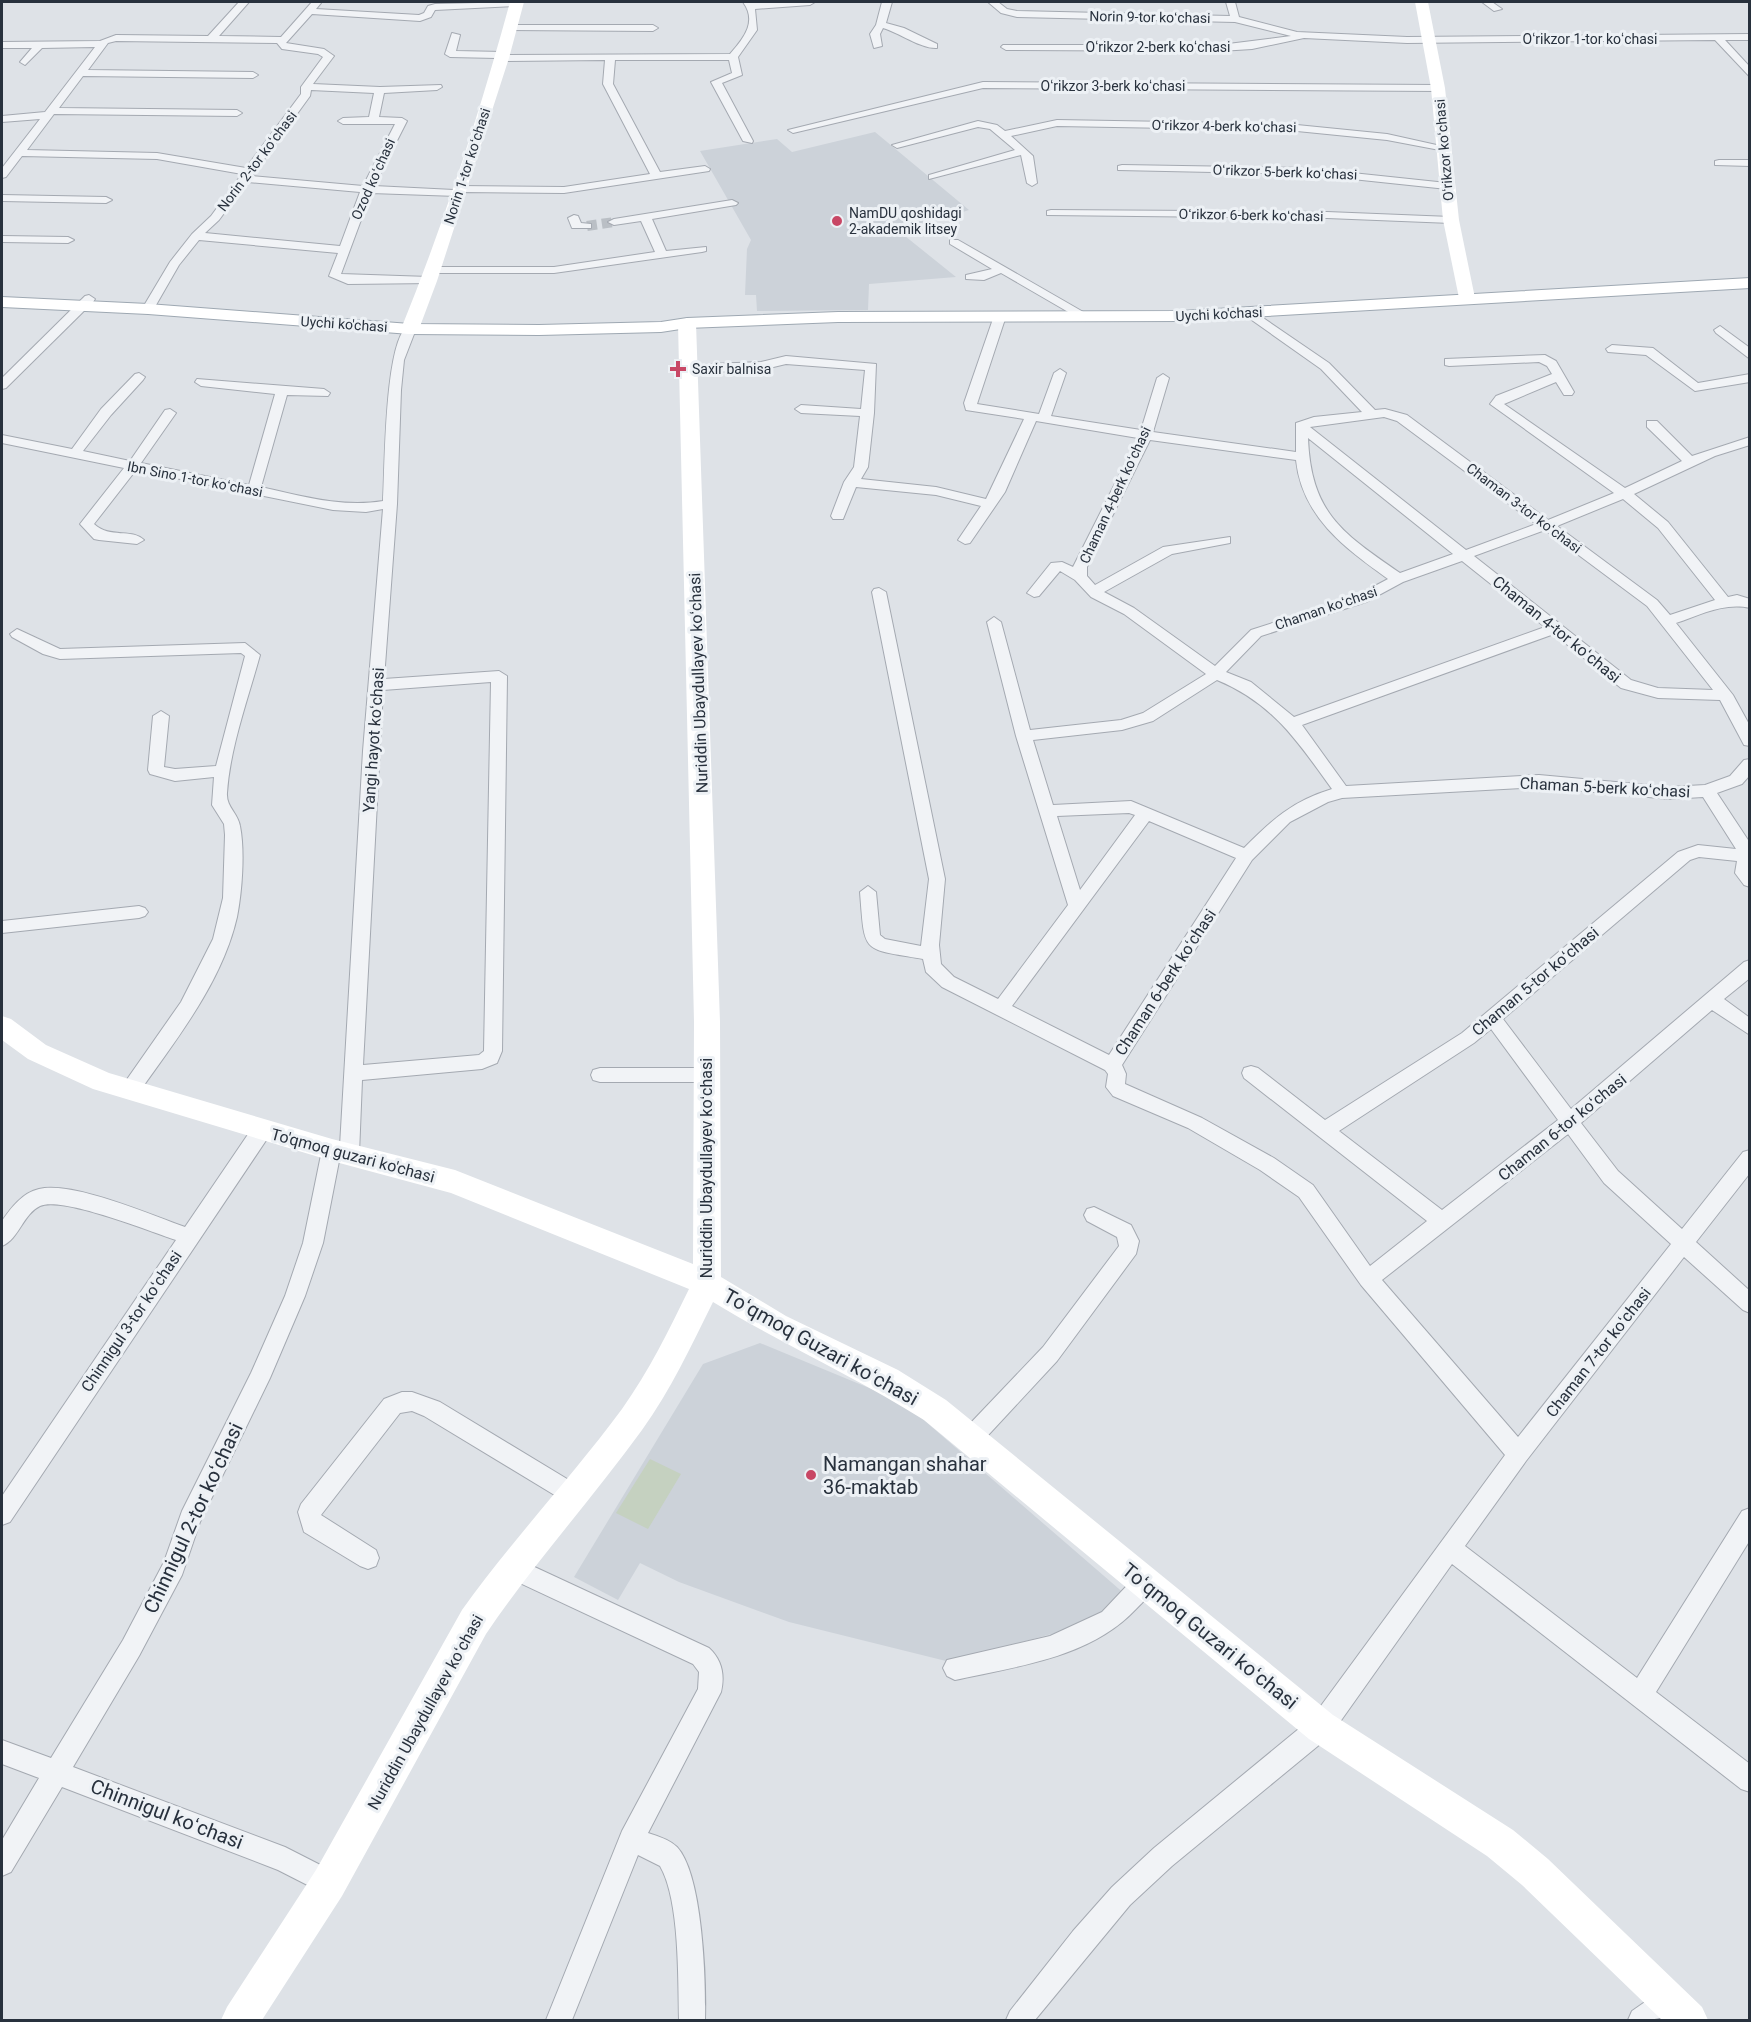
<svg xmlns="http://www.w3.org/2000/svg" width="1751" height="2022" font-family="Roboto,sans-serif">
<rect width="100%" height="100%" fill="#dee2e7"/>
<g fill="#ccd2d9">
<polygon points="875,132 969,210 900,232 956,277 869,284 868,310 757,311 756,295 745,295 747,249 751,240 700,151 777,139 792,152"/>
<polygon points="760,1343 903,1402 1126,1595 1102,1620 950,1662 789,1622 679,1582 640,1563 618,1600 574,1577 703,1364"/>
</g>
<polygon fill="#c5d1c0" points="650,1459 681,1474 648,1529 616,1513"/>
<g fill="none" stroke-linecap="round" stroke-linejoin="round">
<polyline stroke="#babfc5" stroke-width="10" stroke-dasharray="10 5" stroke-linecap="butt" points="587,226 614,222"/>
<defs>
<g id="street">
<path d="M239,2H249L219,36L281,37L312,2L321,3L316,9L419,15L424,13L428,6L435,4L521,2L517,6L435,10L431,17L420,21L312,14L286,43L324,49L334,56L313,84L380,87L441,85L442,87L437,90L384,93L379,117L402,118L407,121L374,186L454,190L459,186L564,187L650,174L603,84L605,60L502,61L497,58L450,57L445,54L452,33L460,35L456,51L503,52L508,55L730,54C745,37 757,21 743,2H815L810,5L755,9L757,30L738,57L742,75L722,83L753,141L752,143L743,141L711,82L732,73L729,60H615L613,84L660,172L705,166L710,169L709,171L564,193L462,192L457,196L371,193L341,274L429,277L435,281L433,283L348,284L329,276L338,253L199,240L179,265L152,312H144L142,309L170,262L192,234L211,216L242,174L157,159L22,156L6,177L2,178V168L40,119L2,122V116L45,112L95,47L42,48L25,65L20,62L32,48H2V42L100,41L116,35L208,36ZM116,41L277,43L282,49L318,54L323,57L301,87V94L246,168L157,153L27,150L54,114L237,116L242,113L237,110L59,108L83,76L253,78L258,75L253,72L88,70L108,43ZM311,90L374,93L369,117L343,118L338,121L343,124H395L363,186L252,176L310,96ZM247,182L360,192L340,246L205,233L219,220Z"/>
<path d="M882,2H892L886,23L904,28L937,44V48C921,49 900,33 883,28L880,34L882,46L874,48L870,34L876,25Z"/>
<polygon points="988,2 998,2 1007,9 1017,11 1230,16 1226,2 1235,2 1239,17 1297,32 1407,37 1750,34 1750,40 1725,40 1750,67 1750,77 1715,40 1407,43 1304,38 1252,49 1220,51 1006,50 1001,47 1003,45 1220,45 1291,36 1235,22 1017,17 1001,13"/>
<polygon points="1482,2 1492,2 1502,9 1494,11"/>
<polygon points="510,25 653,25 658,28 653,31 507,30 507,26"/>
<polygon points="983,82 1438,85 1443,88 1438,91 983,88 793,133 788,130"/>
<polygon points="1057,120 1287,124 1387,134 1450,148 1445,151 1387,140 1287,130 1057,126 1011,136 1033,156 1037,183 1032,186 1027,183 1021,155 929,179 929,175 1015,150 990,129 978,127 897,148 892,145 978,121 997,125 1005,131"/>
<polygon points="1719,160 1750,160 1750,166 1715,165 1715,161"/>
<polygon points="1122,165 1305,168 1447,183 1452,186 1447,189 1305,174 1118,170 1118,166"/>
<polygon points="2,195 106,197 112,200 106,203 2,201"/>
<polygon points="732,200 738,203 736,205 652,219 666,251 706,247 706,251 702,252 554,273 433,273 427,270 433,267 554,267 655,252 641,221 614,225 608,222 614,219"/>
<polygon points="1051,210 1327,212 1451,217 1457,220 1451,223 1327,218 1047,215 1047,211"/>
<polygon points="574,215 578,216 581,223 591,224 591,228 572,228 568,218"/>
<polygon points="2,236 68,237 74,240 68,243 2,242"/>
<polygon points="950,240 958,240 1092,317 1082,320 1001,273 984,280 966,279 966,275 992,269 950,244"/>
<polygon points="89,295 95,299 93,302 6,388 2,389 2,378 85,296"/>
<path d="M1250,309L1329,363L1375,410L1385,409L1407,415L1548,520L1614,493L1490,404L1496,396L1552,374L1547,366L1539,362L1449,366L1445,365V359L1545,355L1556,361L1574,392L1572,395H1564L1556,382L1504,404L1625,488L1682,461L1647,427V421H1657L1692,456L1750,437V445L1715,456L1634,494L1668,522L1728,597L1737,595L1750,599V608C1724,602 1700,615 1676,623L1733,695L1750,726V746L1744,745L1720,700L1658,698L1621,688L1554,634L1302,725L1346,786L1539,775L1670,787L1705,785L1730,776L1744,760L1750,759V775L1742,784L1717,793L1750,843V887L1744,885L1735,873L1737,861L1699,857L1690,860L1503,1019L1571,1109L1744,962L1750,960V978L1724,999L1750,1018V1035L1712,1010L1581,1123L1618,1171L1682,1229L1743,1152L1750,1150V1173L1696,1242L1750,1291V1313L1743,1310L1684,1257L1526,1461L1465,1546L1637,1678L1742,1511L1750,1508V1540L1656,1692L1750,1764V1792L1741,1789L1452,1564L1330,1736L1172,1866L1130,1905L1035,2020H1006L1010,2011L1073,1931L1112,1887L1154,1848L1312,1718L1505,1455L1361,1285L1299,1197L1260,1170L1188,1128L1113,1096L1106,1087L1108,1074L1105,1070L942,987L926,972L923,959C861,948 865,955 860,892L868,886L876,892L880,935L885,939L921,946L929,879L872,592L874,589L879,588L886,592L945,879L939,945L941,964L954,977L998,999L1068,905L1016,736L987,622L994,617L1001,622L1030,730L1121,720L1143,713L1206,674L1124,614L1091,597L1075,580L1060,571L1039,596L1034,597L1027,593L1051,563L1062,562L1073,567L1138,438L1036,421L1005,492L970,543L965,544L958,540L981,506L936,495L856,487L843,519H833L831,516L844,482L854,467L860,416L801,413L795,409L801,405L861,409L865,370L786,364L761,370L688,373L682,369L688,365L761,362L786,356L876,364L874,413L868,467L861,479L936,487L986,499L1024,419L966,410L964,403L994,316L1000,312L1006,316L977,404L1039,414L1054,373L1060,369L1066,373L1051,416L1141,430L1157,378L1163,374L1169,378L1153,432L1296,452V423L1314,417L1362,412L1321,369L1246,316V310ZM1384,417L1397,421L1536,524L1466,550L1310,427ZM1308,438L1453,554L1400,573C1342,533 1311,513 1308,438ZM1150,440L1296,460C1302,517 1345,548 1388,579L1356,596L1251,630L1215,666L1134,608L1104,592L1172,554L1230,543V537L1163,547L1095,585L1087,576V567ZM1623,499L1658,528L1715,600L1670,615L1657,600L1557,526ZM1545,530L1647,606L1713,690L1658,688L1631,680L1474,556ZM1462,561L1545,627L1294,717L1251,682L1226,672L1261,636L1366,602L1403,582ZM1217,680C1273,703 1298,742 1332,789C1292,801 1272,820 1244,848L1131,801L1053,805L1033,740L1122,730L1153,721ZM1539,787L1670,799L1703,797L1736,849L1698,845L1678,852L1462,1033L1325,1120L1258,1068L1251,1066L1244,1068L1242,1073L1244,1078L1427,1221L1370,1266L1313,1185L1274,1158L1202,1118L1125,1084L1126,1074L1122,1065L1252,860L1290,822L1328,802L1342,798ZM1129,813L1135,815L1080,890L1057,816ZM1149,821L1236,858L1109,1055L1012,1006ZM1491,1029L1558,1120L1442,1210L1339,1131L1474,1043ZM1568,1134L1604,1183L1671,1244L1518,1437L1382,1280Z"/>
<path d="M410,325L416,329L404,360L401,390L397,504L384,679L499,671L507,676L502,1051L497,1063L482,1069L362,1080L359,1154L356,1160L349,1162L340,1156L323,1243L305,1296L270,1378L200,1522L182,1575L139,1656L73,1767L285,1847L338,1874L342,1883L338,1892L329,1896L278,1870L62,1787L11,1872L2,1876V1840L39,1778L2,1764V1740L51,1758L123,1640L164,1562L182,1511L251,1373L285,1296L303,1243L322,1150L325,1144L332,1142L340,1146L363,751L383,509L366,512L333,510L136,470L94,524C110,539 132,528 144,540L137,544L99,540L94,539L80,524L124,468L2,443V435L72,449L101,409L135,374L139,373L145,377L143,380L111,415L83,451L130,461L165,410L170,409L176,413L141,463L249,485L275,394L201,386L195,382L197,379L324,389L330,393L328,396L287,395L261,487C302,496 342,508 383,501C385,474 384,333 410,325ZM491,682L484,1051L479,1055L363,1065L383,690Z"/>
<polygon points="1720,326 1750,348 1750,359 1716,333 1714,330"/>
<polygon points="1612,345 1653,348 1698,383 1750,374 1750,382 1695,391 1646,355 1608,352 1606,349"/>
<path d="M17,629L60,649L245,643L260,655C248,699 230,747 227,793C226,807 238,813 240,826C245,851 242,892 237,917C222,983 175,1041 137,1095L130,1098L123,1095L121,1090L123,1085L181,1002L213,939L223,898L225,835L224,824L212,805L214,777L175,781L150,774L148,770L153,716L161,711L169,716L164,767L175,769L216,766L245,656L241,653L60,659L43,654L12,637L10,634Z"/>
<polygon points="139,906 145,908 148,912 145,916 139,918 2,933 2,921"/>
<polygon points="600,1068 707,1068 714,1070 716,1075 714,1080 707,1082 600,1082 593,1080 591,1075 593,1070"/>
<path d="M262,1122L269,1124L272,1130L269,1136L10,1522L2,1525V1496L176,1240C151,1232 62,1196 40,1206C23,1214 19,1239 2,1246V1221C11,1208 22,1193 39,1189C73,1181 151,1215 185,1227L255,1124Z"/>
<polygon points="1094,1207 1131,1225 1139,1241 1136,1254 1057,1361 979,1445 971,1448 963,1445 960,1438 963,1431 1043,1347 1119,1246 1117,1237 1087,1221 1084,1215 1087,1209"/>
<polygon points="412,1392 440,1402 582,1488 585,1495 582,1502 574,1506 566,1502 424,1416 412,1411 400,1413 321,1515 376,1550 379,1558 376,1566 368,1569 360,1566 304,1532 298,1512 301,1504 384,1399 402,1392"/>
<path d="M513,1557L709,1648C722,1660 725,1675 721,1692L648,1833C658,1836 670,1840 677,1847C703,1875 706,1982 705,2020H679C678,1980 680,1900 660,1866L638,1855L572,2020H546L622,1831L698,1689L699,1672L693,1664L505,1576L502,1568L505,1560Z"/>
<path d="M1144,1573L1152,1576L1155,1584C1151,1594 1144,1601 1136,1609C1090,1658 1018,1666 955,1680L947,1676L943,1668L947,1660L1050,1636L1102,1612L1136,1576Z"/>
<path d="M1668,1986L1677,1990L1681,1999C1671,2022 1651,2020 1628,2020L1632,2011Z"/>
</g>
<polygon id="primary" points="1750,278 1750,288 1181,321 838,322 687,328 661,332 539,335 410,334 148,314 2,307 2,297 148,304 410,324 539,325 661,322 687,318 838,312 1181,311"/>
</defs>
<use href="#street" stroke="#a4a9b1" stroke-width="2"/>
<use href="#primary" stroke="#9ea8b2" stroke-width="2"/>
<use href="#street" fill="#f1f3f6" fill-rule="evenodd"/>
<g fill="#fff" fill-rule="evenodd">
<path d="M510,2H524L509,58L437,281L419,329L410,334L404,333L401,329C444,223 480,112 510,2Z"/>
<polygon points="1415,2 1428,2 1445,88 1459,220 1475,298 1467,303 1459,298 1443,220 1431,88"/>
<path d="M687,318L696,323L720,1022L721,1277L786,1316L898,1370L946,1400L1333,1715L1513,1830L1548,1859L1702,2007L1708,2020H1662L1522,1885L1487,1856L1309,1739L924,1420C856,1377 782,1344 713,1302C691,1346 671,1390 642,1430C592,1499 534,1563 486,1634L342,1896L262,2020H221L227,2007L316,1870L462,1610C512,1540 571,1478 622,1409C649,1371 669,1330 689,1289L451,1193L332,1161L93,1089L28,1059L2,1040V1016L11,1019L46,1045L109,1073L332,1139L455,1170L693,1264L694,1022L678,323Z"/>
</g>
<use href="#primary" fill="#fff" fill-rule="evenodd"/>
</g>
<g fill="#c84765" stroke="#edf1f5" stroke-width="2">
<circle cx="837" cy="221" r="6"/>
<path d="M675 360h6v6h6v6h-6v6h-6v-6h-6v-6h6z"/>
<circle cx="811" cy="1475" r="6"/>
</g>
<g text-anchor="middle" stroke-width="6" stroke-linejoin="round" paint-order="stroke">
<g font-size="14" fill="#28313d" stroke="#edf1f5">
<text transform="translate(1150 17) rotate(1)" y="5">Norin 9-tor koʻchasi</text>
<text x="1590" y="44">Oʻrikzor 1-tor koʻchasi</text>
<text x="1158" y="52">Oʻrikzor 2-berk koʻchasi</text>
<text x="1113" y="91">Oʻrikzor 3-berk koʻchasi</text>
<text transform="translate(1224 126) rotate(1)" y="5">Oʻrikzor 4-berk koʻchasi</text>
<text transform="translate(1444 150) rotate(-95)" y="5">Oʻrikzor koʻchasi</text>
<text transform="translate(257 161) rotate(-53)" y="5">Norin 2-tor koʻchasi</text>
<text transform="translate(467 166) rotate(-72)" y="5">Norin 1-tor koʻchasi</text>
<text transform="translate(1285 172) rotate(2)" y="5">Oʻrikzor 5-berk koʻchasi</text>
<text transform="translate(373 179) rotate(-66)" y="5">Ozod koʻchasi</text>
<text transform="translate(1251 215) rotate(1)" y="5">Oʻrikzor 6-berk koʻchasi</text>
<text transform="translate(1219 314) rotate(-3)" y="5">Uychi ko'chasi</text>
<text transform="translate(344 324) rotate(4)" y="5">Uychi ko'chasi</text>
<text transform="translate(195 479) rotate(11)" y="5">Ibn Sino 1-tor koʻchasi</text>
<text transform="translate(1115 495) rotate(-65)" y="5">Chaman 4-berk koʻchasi</text>
<text transform="translate(1524 508) rotate(37)" y="5">Chaman 3-tor koʻchasi</text>
<text transform="translate(1326 608) rotate(-19)" y="5">Chaman koʻchasi</text>
</g>
<g font-size="14" fill="#28313d" stroke="#edf1f5" text-anchor="start">
<text x="849" y="218">NamDU qoshidagi<tspan x="849" dy="16">2-akademik litsey</tspan></text>
<text x="692" y="374">Saxir balnisa</text>
</g>
<g font-size="16" fill="#28313d" stroke="#edf1f5">
<text transform="translate(1557 629) rotate(39)" y="6">Chaman 4-tor koʻchasi</text>
<text transform="translate(698 683) rotate(-92)" y="6">Nuriddin Ubaydullayev koʻchasi</text>
<text transform="translate(373 740) rotate(-86)" y="6">Yangi hayot koʻchasi</text>
<text transform="translate(1605 787) rotate(3)" y="6">Chaman 5-berk koʻchasi</text>
<text transform="translate(1535 981) rotate(-40)" y="6">Chaman 5-tor koʻchasi</text>
<text transform="translate(1165 982) rotate(-57)" y="6">Chaman 6-berk koʻchasi</text>
<text transform="translate(1562 1127) rotate(-39)" y="6">Chaman 6-tor koʻchasi</text>
<text transform="translate(353 1155) rotate(15)" y="6">To'qmoq guzari ko'chasi</text>
<text transform="translate(706 1168) rotate(-90)" y="6">Nuriddin Ubaydullayev koʻchasi</text>
<text transform="translate(131 1321) rotate(-56)" y="6">Chinnigul 3-tor koʻchasi</text>
<text transform="translate(1598 1352) rotate(-52)" y="6">Chaman 7-tor koʻchasi</text>
<text transform="translate(425 1712) rotate(-61)" y="6">Nuriddin Ubaydullayev koʻchasi</text>
</g>
<g font-size="20" fill="#28313d" stroke="#edf1f5">
<text transform="translate(821 1347) rotate(29)" y="7">Toʻqmoq Guzari koʻchasi</text>
<text transform="translate(193 1518) rotate(-65)" y="7">Chinnigul 2-tor koʻchasi</text>
<text transform="translate(1210 1636) rotate(39)" y="7">Toʻqmoq Guzari koʻchasi</text>
<text transform="translate(167 1814) rotate(21)" y="7">Chinnigul koʻchasi</text>
</g>
<g font-size="20" fill="#28313d" stroke="#edf1f5" text-anchor="start">
<text x="823" y="1471">Namangan shahar<tspan x="823" dy="23">36-maktab</tspan></text>
</g>
</g>
<rect width="1751" height="2022" fill="none" stroke="#28313d" stroke-width="6"/>
</svg>
